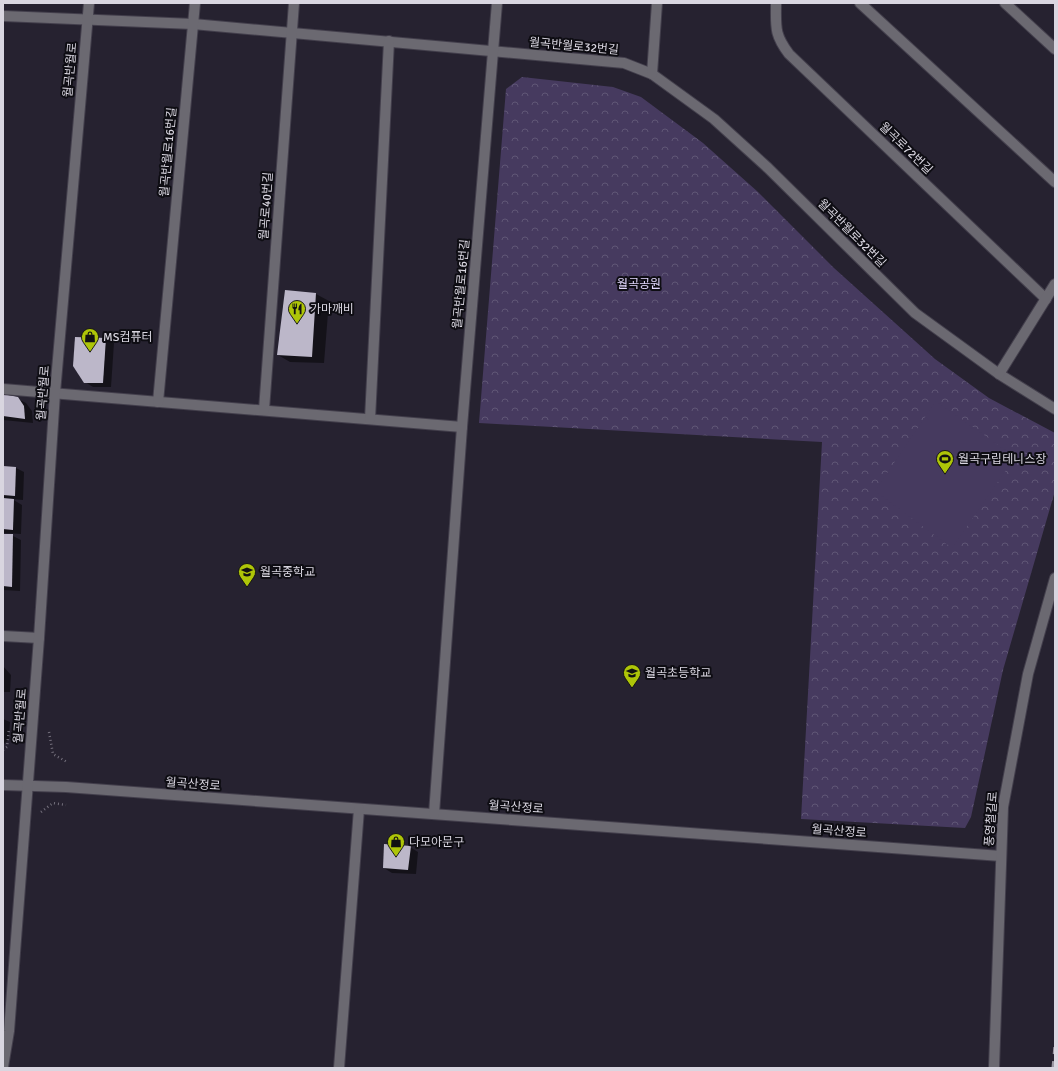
<svg xmlns="http://www.w3.org/2000/svg" width="1058" height="1071" font-family="Signika,'Noto Sans KR',sans-serif">
<defs>
<pattern id="forest-crowns" width="20" height="18" patternUnits="userSpaceOnUse"><rect width="20" height="18" fill="#463a5f"/><path d="M2 6a3 3 0 1 1 6 0M12 15a3 3 0 1 1 6 0" fill="none" stroke="#605676"/></pattern>
</defs>
<rect width="100%" height="100%" fill="#262230"/>
<polygon fill="url(#forest-crowns)" points="522,77 613,87 641,97 703,143 758,192 834,268 935,359 989,398 1055,433 1055,491 1003,670 971,817 965,828 801,819 822,442 479,423 506,89"/>
<polygon fill="#463a5f" points="936,401 1015,457 952,548 875,491"/>
<g fill="#0007">
<polygon points="285,291 316,294 329,301 324,363 290,362 278,355"/>
<polygon points="106,339 114,343 111,387 93,387 85,382"/>
<polygon points="3,395 10,395 26,403 32,411 33,423 3,420"/>
<polygon points="3,467 16,468 24,472 23,500 12,499 22,505 21,534 3,533"/>
<polygon points="9,534 21,540 20,591 3,590 3,535 9,535"/>
<polygon points="3,666 11,675 10,692 3,692"/>
<polygon points="3,719 10,722 9,739 3,745"/>
<polygon points="410,847 418,852 416,874 392,873 384,868"/>
</g>
<g fill="#bcb7c9">
<polygon points="285,290 316,293 312,357 277,355"/>
<polygon points="75,337 106,338 103,383 84,383 73,366"/>
<polygon points="3,394 18,397 24,406 25,419 3,416"/>
<polygon points="3,466 16,467 15,496 3,495"/>
<polygon points="3,498 14,499 13,530 3,529"/>
<polygon points="3,534 13,534 12,587 3,586"/>
<polygon points="384,844 411,846 408,870 383,868"/>
</g>
<g fill="none" stroke-linecap="round" stroke-linejoin="round">
<defs>
<g id="minor">
<path d="M776,3C776,27 774,34 789,54L1046,299"/>
<polyline points="860,3 1055,182"/>
<polyline points="1005,3 1055,49"/>
<polyline points="3,16 193,24 624,63 652,74 714,119 768,168 915,313 999,374 1055,409"/>
<polyline points="652,74 657,3"/>
<polyline points="999,374 1055,284"/>
<polyline points="3,389 462,427"/>
<polyline points="158,402 195,3"/>
<polyline points="264,410 294,3"/>
<polyline points="370,419 389,41"/>
<polyline points="3,636 39,638"/>
<polyline points="3,785 66,787 1001,856"/>
<polyline points="434,814 462,427 497,3"/>
<polyline points="3,1067 9,1031 39,638 55,393 89,3"/>
<polyline points="339,1068 359,809"/>
<polyline points="994,1068 1003,807 1028,674 1055,578"/>
</g>
</defs>
<use href="#minor" stroke="#433f4c" stroke-width="12"/>
<g stroke="#74707c" stroke-width="2.5" stroke-dasharray="1 3" stroke-linecap="butt">
<polyline points="49,732 53,754 67,762"/>
<polyline points="3,750 7,747 9,729"/>
<polyline points="41,812 53,803 66,805"/>
</g>
<use href="#minor" stroke="#6b6971" stroke-width="10"/>
<polyline stroke="#9d9aa5" stroke-width="3" stroke-dasharray="7 7" stroke-linecap="butt" points="1053,1068 1055,1045"/>
</g>
<defs>
<symbol id="restaurant-pin" viewBox="-11 -11 22 30"><path d="M0 17L-7.5 6A9.5 9.5 0 1 1 7.5 6Z" fill="#aec508" stroke="#0e0d13"/><path d="M-5-6h1v4h1v-4h1v4h1v-4h1v5L-1.5 .5V6h-2V.5L-5-1ZM5-6V6H3V1.5H1.5Q1.5-4 5-6Z" fill="#111"/></symbol>
<symbol id="shop-pin" viewBox="-11 -11 22 30"><path d="M0 17L-7.5 6A9.5 9.5 0 1 1 7.5 6Z" fill="#aec508" stroke="#0e0d13"/><path d="M-5-2.5h2.3a2.7 3.5 0 0 1 5.4 0H5L5.5 6h-11ZM-1.5-2.5h3a1.5 2.3 0 0 0-3 0Z" fill="#111"/></symbol>
<symbol id="stadium-pin" viewBox="-11 -11 22 30"><path d="M0 17L-7.5 6A9.5 9.5 0 1 1 7.5 6Z" fill="#aec508" stroke="#0e0d13"/><path d="M0-5a6.5 5 0 1 0 0 10a6.5 5 0 1 0 0-10ZM-3.5-1.8h7v3.6h-7Z" fill="#111"/></symbol>
<symbol id="school-pin" viewBox="-11 -11 22 30"><path d="M0 17L-7.5 6A9.5 9.5 0 1 1 7.5 6Z" fill="#aec508" stroke="#0e0d13"/><path d="M0-5L7-2L0 1L-7-2ZM-4 1L0 2.5L4 1V4Q0 6-4 4Z" fill="#111"/></symbol>
</defs>
<g fill-rule="evenodd">
<use href="#restaurant-pin" x="287" y="299" width="20" height="27"/>
<use href="#shop-pin" x="80" y="327" width="20" height="27"/>
<use href="#stadium-pin" x="935" y="449" width="20" height="27"/>
<use href="#school-pin" x="237" y="562" width="20" height="27"/>
<use href="#school-pin" x="622" y="663" width="20" height="27"/>
<use href="#shop-pin" x="386" y="832" width="20" height="27"/>
</g>
<g text-anchor="middle" stroke-width="4" stroke-linejoin="round" paint-order="stroke">
<g font-size="12" fill="#d9d6e0" stroke="#0e0d13">
<text transform="translate(574 46) rotate(5)" y="4">월곡반월로32번길</text>
<text transform="translate(70 70) rotate(-85)" y="4">월곡반월로</text>
<text transform="translate(906 148) rotate(44)" y="4">월곡로72번길</text>
<text transform="translate(168 152) rotate(-85)" y="4">월곡반월로16번길</text>
<text transform="translate(266 206) rotate(-86)" y="4">월곡로40번길</text>
<text transform="translate(852 233) rotate(45)" y="4">월곡반월로32번길</text>
<text transform="translate(461 284) rotate(-85)" y="4">월곡반월로16번길</text>
<text transform="translate(43 393) rotate(-86)" y="4">월곡반월로</text>
<text transform="translate(20 716) rotate(-86)" y="4">월곡반월로</text>
<text transform="translate(193 784) rotate(4)" y="4">월곡산정로</text>
<text transform="translate(516 807) rotate(4)" y="4">월곡산정로</text>
<text transform="translate(991 819) rotate(-86)" y="4">풍영철길로</text>
<text transform="translate(839 831) rotate(4)" y="4">월곡산정로</text>
</g>
<g font-size="12" fill="#e1d7fc" stroke="#0e0d13">
<text x="639" y="288">월곡공원</text>
</g>
<g font-size="12" fill="#d9d6e0" stroke="#0e0d13" text-anchor="start">
<text x="310" y="313">가마깨비</text>
<text x="103" y="341">MS컴퓨터</text>
<text x="958" y="463">월곡구립테니스장</text>
<text x="260" y="576">월곡중학교</text>
<text x="645" y="677">월곡초등학교</text>
<text x="409" y="846">다모아문구</text>
</g>
</g>
<rect width="1058" height="1071" fill="none" stroke="#d9d6e0" stroke-width="8"/>
</svg>
